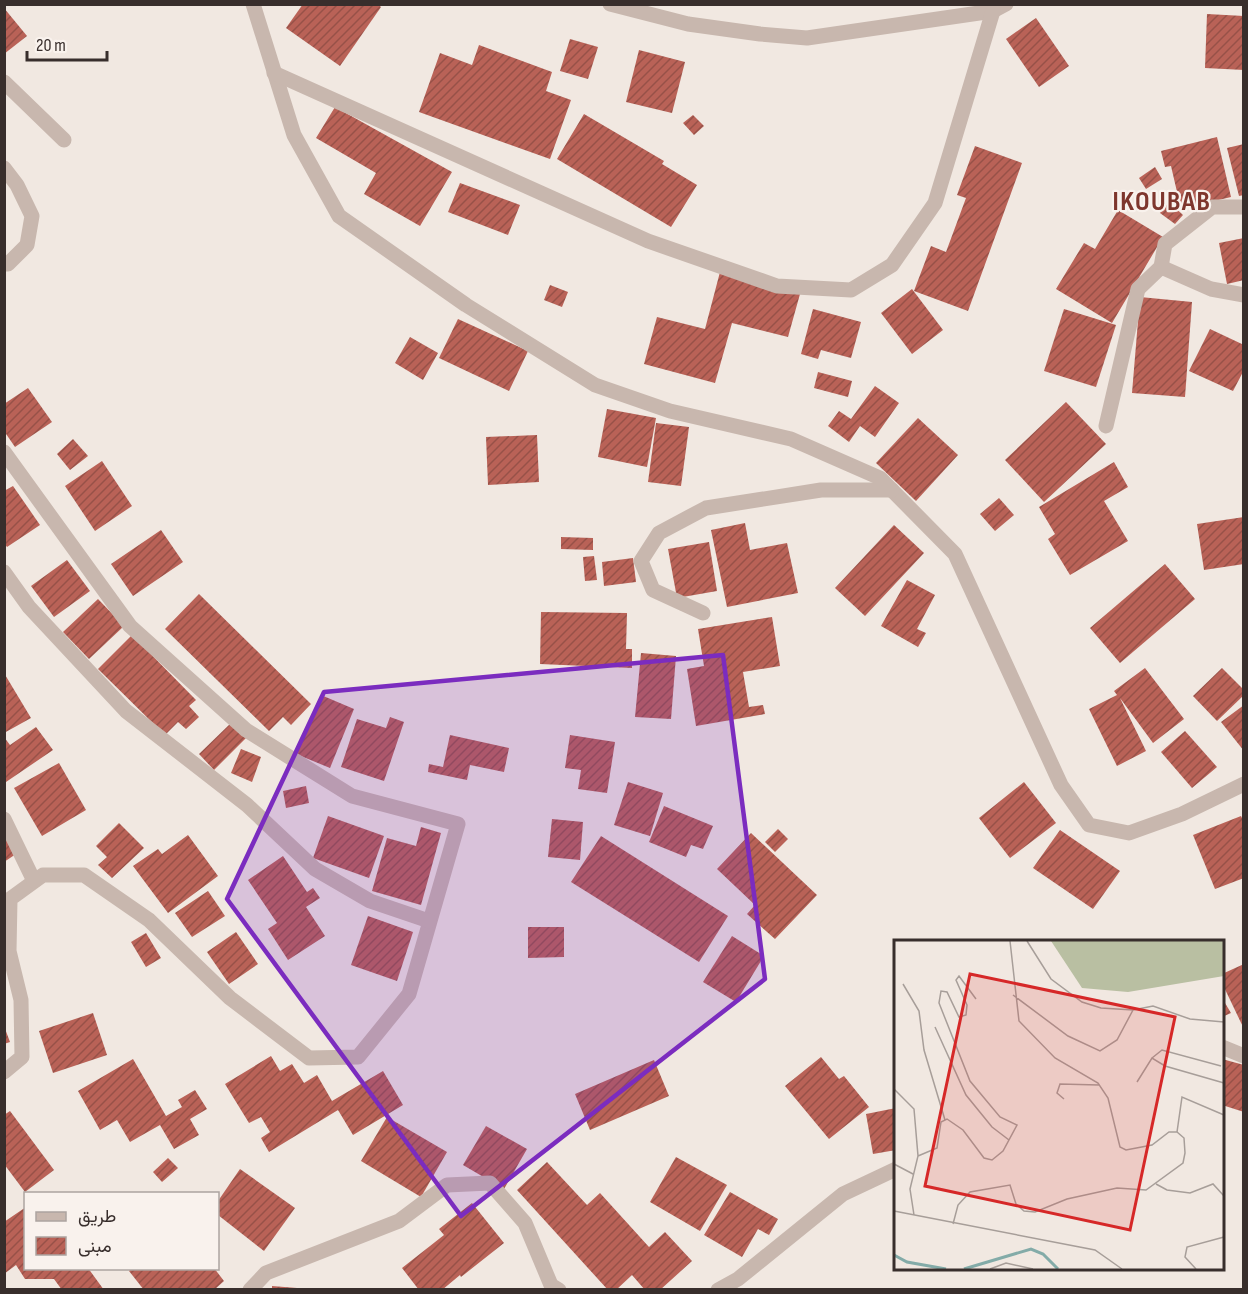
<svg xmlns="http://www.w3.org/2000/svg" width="1248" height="1294" font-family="'Sofia Sans Condensed',Vazirmatn,sans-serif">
<defs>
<pattern id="building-hatch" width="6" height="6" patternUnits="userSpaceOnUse" patternTransform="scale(1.5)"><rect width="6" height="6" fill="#b96257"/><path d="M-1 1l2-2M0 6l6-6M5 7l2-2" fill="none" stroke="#975148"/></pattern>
</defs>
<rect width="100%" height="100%" fill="#f1e8e1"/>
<g fill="url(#building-hatch)">
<polygon points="303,4 377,4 381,7 340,66 286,28"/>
<polygon points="4,8 27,36 4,54"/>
<polygon points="1207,14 1244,16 1244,70 1205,68"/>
<polygon points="1036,18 1069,66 1039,87 1006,39"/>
<polygon points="570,39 598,47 588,79 560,71"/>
<polygon points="479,45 552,72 546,91 571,100 550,159 419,112 440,53 472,65"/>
<polygon points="639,50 685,62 672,113 626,102"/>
<polygon points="335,107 452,172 420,226 364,194 376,173 316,138"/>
<polygon points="584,114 664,161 662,164 697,185 671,227 557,159"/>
<polygon points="693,115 704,126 694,135 683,123"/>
<polygon points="1217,137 1231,197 1181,209 1171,166 1165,167 1161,151"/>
<polygon points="1244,144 1244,195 1239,196 1227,148"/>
<polygon points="975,146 1022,163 968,311 914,291 931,246 946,252 966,198 957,195"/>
<polygon points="1155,167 1162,179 1146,189 1139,178"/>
<polygon points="460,183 520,205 508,235 448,212"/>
<polygon points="1169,202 1183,215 1175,224 1160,213"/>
<polygon points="1118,210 1163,237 1112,323 1056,289 1084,243 1095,249"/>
<polygon points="1244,238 1244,280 1227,284 1219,243"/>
<polygon points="720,272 800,294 788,337 732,323 715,383 644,364 657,317 705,329"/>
<polygon points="550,285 568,292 562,307 544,300"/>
<polygon points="912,289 943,330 912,354 881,313"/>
<polygon points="1140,297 1192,302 1185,397 1132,393"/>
<polygon points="813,309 861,322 851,358 821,350 818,359 801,354"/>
<polygon points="1064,309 1116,325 1096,387 1044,371"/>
<polygon points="458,319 528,351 509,391 439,358"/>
<polygon points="1210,329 1244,345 1244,370 1233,391 1189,371"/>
<polygon points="410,337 438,353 423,380 395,363"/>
<polygon points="818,372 852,381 848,397 814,388"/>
<polygon points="875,386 899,403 875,437 860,426 849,442 828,426 839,411 851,419"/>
<polygon points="28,388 52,422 15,447 4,431 4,404"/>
<polygon points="1066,402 1106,444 1044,502 1005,460"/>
<polygon points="607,409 656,418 647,467 598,457"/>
<polygon points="918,418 958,455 916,501 876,463"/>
<polygon points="656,423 689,427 681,486 648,482"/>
<polygon points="537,435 539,482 488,485 486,437"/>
<polygon points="73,439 88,456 70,470 57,454"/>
<polygon points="102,461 132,506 95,531 65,486"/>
<polygon points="1114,462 1128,487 1104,501 1128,541 1070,575 1048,539 1055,534 1039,507"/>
<polygon points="13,486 40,525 7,547 4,543 4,491"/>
<polygon points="999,498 1014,515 995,531 980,514"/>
<polygon points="1244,517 1244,564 1204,570 1197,524"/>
<polygon points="745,523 750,550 787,543 798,593 727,607 711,530"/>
<polygon points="894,525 924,553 865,616 835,588"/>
<polygon points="161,530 183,562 133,596 111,564"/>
<polygon points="561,537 593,538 593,550 561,549"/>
<polygon points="709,542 717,591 677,598 668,549"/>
<polygon points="594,556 597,580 585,581 583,557"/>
<polygon points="633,558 636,582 604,586 602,562"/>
<polygon points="67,560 90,591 54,617 31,586"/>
<polygon points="1165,564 1195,599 1120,663 1090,628"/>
<polygon points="907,580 935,595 917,629 926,633 918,647 881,626"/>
<polygon points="199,594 311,704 291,725 283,717 269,731 165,629"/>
<polygon points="98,599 124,626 89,659 63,632"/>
<polygon points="541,612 627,613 626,649 632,649 632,668 540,664"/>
<polygon points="772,617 780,666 743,672 749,707 763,705 765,714 696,726 687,669 704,666 698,629"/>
<polygon points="132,635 196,700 189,706 199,717 186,729 178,722 165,735 98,669"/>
<polygon points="641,653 676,656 671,719 635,717"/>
<polygon points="1145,668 1184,719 1153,743 1120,698 1146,751 1117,766 1089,709 1117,695 1114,691"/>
<polygon points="1222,668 1244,690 1244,695 1217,721 1193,696"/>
<polygon points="4,673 31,718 4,733"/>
<polygon points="321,695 354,709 330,768 296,754"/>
<polygon points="1244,705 1244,751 1221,722"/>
<polygon points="390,717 404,722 384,781 341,767 357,719 386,728"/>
<polygon points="231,723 246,738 214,770 199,754"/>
<polygon points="36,727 53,750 6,782 4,779 4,737 10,745"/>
<polygon points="1185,731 1217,767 1192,788 1161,752"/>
<polygon points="450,735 509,748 504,772 470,765 467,780 428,772 429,764 443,767"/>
<polygon points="570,735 615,742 607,793 578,789 581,770 565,768"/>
<polygon points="241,749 261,757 252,782 231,773"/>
<polygon points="59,763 86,810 42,836 14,788"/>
<polygon points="628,782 663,793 650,836 614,825"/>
<polygon points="1024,782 1056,823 1010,858 979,818"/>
<polygon points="306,786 309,803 286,808 283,791"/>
<polygon points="664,806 713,826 703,849 691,845 686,857 649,842"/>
<polygon points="328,816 384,836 369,878 313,858"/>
<polygon points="1241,816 1244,822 1244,878 1215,889 1193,835"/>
<polygon points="552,819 583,822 580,860 548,857"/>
<polygon points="119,823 144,848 112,878 98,865 107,857 96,846"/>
<polygon points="421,827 441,833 421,905 372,891 387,838 416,846"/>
<polygon points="778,829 788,839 775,852 765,842"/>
<polygon points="1060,830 1120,871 1093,909 1033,868"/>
<polygon points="751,833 817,895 775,939 747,914 755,905 717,869"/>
<polygon points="4,835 16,854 4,862"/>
<polygon points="188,835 218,876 168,913 133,866 158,849 162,854"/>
<polygon points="601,836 728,916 699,962 571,882"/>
<polygon points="283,856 307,892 313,888 320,898 306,907 325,936 288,960 268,929 277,923 248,880"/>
<polygon points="208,891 225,916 192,937 175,913"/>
<polygon points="368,916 413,932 397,981 351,965"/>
<polygon points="528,927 564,927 564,957 528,958"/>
<polygon points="236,932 258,964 229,984 207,952"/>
<polygon points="146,933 161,958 146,967 131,942"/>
<polygon points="732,936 764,956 736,1002 703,982"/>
<polygon points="1244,964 1244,1029 1222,983 1222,974"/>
<polygon points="1222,998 1231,1013 1222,1017"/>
<polygon points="93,1013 107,1055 53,1073 39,1031"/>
<polygon points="4,1026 10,1042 4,1044"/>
<polygon points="271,1056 280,1071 292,1064 304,1083 317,1075 332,1101 383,1071 403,1105 353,1135 338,1110 269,1152 261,1138 270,1132 261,1117 249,1123 225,1084"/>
<polygon points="821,1057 839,1079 844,1076 869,1107 829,1139 785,1086"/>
<polygon points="133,1059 166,1116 182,1107 178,1100 195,1090 207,1109 190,1119 199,1135 174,1149 160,1125 130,1142 117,1120 100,1130 78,1091"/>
<polygon points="1222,1059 1244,1065 1244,1112 1222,1105"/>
<polygon points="654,1060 669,1096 590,1130 575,1094"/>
<polygon points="896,1108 896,1150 873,1154 866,1114"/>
<polygon points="10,1111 54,1170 25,1192 4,1164 4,1115"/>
<polygon points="387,1117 447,1152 421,1197 361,1161"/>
<polygon points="486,1126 527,1149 504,1189 463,1165"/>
<polygon points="676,1157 727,1185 700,1231 650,1202"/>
<polygon points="168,1158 178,1168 162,1182 153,1172"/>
<polygon points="547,1162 587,1205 600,1193 649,1247 665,1232 692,1261 660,1290 645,1290 632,1275 616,1290 608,1290 517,1190"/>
<polygon points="240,1169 295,1208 264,1251 218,1215 218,1201"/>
<polygon points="730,1192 778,1219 769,1235 758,1229 742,1257 704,1235"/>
<polygon points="472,1203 504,1243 461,1277 460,1275 442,1290 419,1290 402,1268 444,1235 439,1229"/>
<polygon points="26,1207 26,1268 88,1268 104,1290 62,1290 54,1279 25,1279 16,1265 4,1274 4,1222"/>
<polygon points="132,1268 214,1268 224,1281 214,1290 144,1290 129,1271"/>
<polygon points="272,1286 297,1288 297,1290 272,1290"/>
</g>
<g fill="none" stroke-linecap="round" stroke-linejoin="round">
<g stroke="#c8b7ae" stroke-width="15">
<polyline points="253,4 294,135 339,216 466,305 595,385 670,411 791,439 880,478 955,554 1061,785 1089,825 1129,833 1182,814 1244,784"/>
<polyline points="610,4 688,24 760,34 807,38 993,11 1006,4"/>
<polyline points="274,73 648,241 777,286 851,290 892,265 935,203 993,11"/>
<polyline points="4,82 64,140"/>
<polyline points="4,168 17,185 32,216 27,245 8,264 4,264"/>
<polyline points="1161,267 1165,244 1212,207 1244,207"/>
<polyline points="1106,426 1138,289 1161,267 1211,289 1244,295"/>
<polyline points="4,452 130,626 246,730 352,796 458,824 409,994 358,1057 309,1058 230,998 149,920 84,875 43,875 10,899 9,951 21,1000 22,1057 4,1072"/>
<polyline points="4,572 29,607 126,711 247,805 315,869 370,901 429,921"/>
<polyline points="703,613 653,590 641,561 659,533 706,508 821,490 892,490"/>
<polyline points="4,819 34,881"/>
<polyline points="1222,1047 1244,1056"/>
<polyline points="250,1290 266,1273 399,1221 447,1185 490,1183 525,1223 551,1285 559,1290"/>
<polyline points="718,1290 738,1279 843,1194 896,1169"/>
</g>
</g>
<path fill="#7b2cbf" fill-opacity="0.2" stroke="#7b2cbf" stroke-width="4.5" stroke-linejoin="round" d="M723,655L765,979L461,1216L227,899L324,692Z"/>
<g text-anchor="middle" stroke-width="4.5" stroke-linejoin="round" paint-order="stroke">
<g font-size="28" font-weight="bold" letter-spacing="1.5" fill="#7e362d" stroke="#f9f2ed">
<text x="1162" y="210">IKOUBAB</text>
</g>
</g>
<g transform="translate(894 940)">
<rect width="330" height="330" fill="#f1e8e1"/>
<path d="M157,1H330V36L234,52L188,48Z" fill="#b9bfa2"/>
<path fill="none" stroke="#83aba8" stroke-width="3" d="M0,315L13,322L52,329M70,329L137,309L149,314L164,329"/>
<path fill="none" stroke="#a79e99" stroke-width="1.5" d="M133,1L157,39L188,62L207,68L239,70L259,66L296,79L330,82M9,44L25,71L30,110L51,180M119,55L174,96L206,111L223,100L239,70M41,87L72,155L98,187L115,200M258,118L268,110L327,126M243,142L258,118L271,126L330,143M0,149L20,169L24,216L16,249L20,275M170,159L163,153L166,144L205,145M283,192L288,157L330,175M24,216L43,208L47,182L53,179L69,190L90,218L98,220L109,211L123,185L106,177L76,141L45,63L47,51L53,52L65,77L72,75L73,65L62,40L65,36L82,59M0,224L19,234M262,244L273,250L296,253L319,244L330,256M0,271L201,310L228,329M59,284L64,265L76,252L116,245L122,264L130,271L141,272L173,259L223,248L252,250L289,223L291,213L290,198L283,192H275L258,205L232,210L226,207L214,158L204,143L161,118L125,81L116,1M96,329L112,323L139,329M302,329L291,317L293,307L330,297"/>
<path fill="#d62828" fill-opacity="0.15" stroke="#d62828" stroke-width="3" d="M76,34L281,77L236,290L31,246Z"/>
<rect width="330" height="330" fill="none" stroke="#382e2c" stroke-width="3"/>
</g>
<rect width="1248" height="1294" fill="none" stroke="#382e2c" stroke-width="12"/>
<rect x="24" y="1192" width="195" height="78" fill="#f9f2ed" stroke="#aca4a0" stroke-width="1.5"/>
<rect x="36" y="1212" width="30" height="9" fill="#c8b7ae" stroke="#aca4a0" stroke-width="1.5"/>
<text x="78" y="1222" font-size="18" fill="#382e2c">طريق</text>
<rect x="36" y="1237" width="30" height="18" fill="url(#building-hatch)" stroke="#aca4a0" stroke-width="1.5"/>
<text x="78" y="1252" font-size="18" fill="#382e2c">مبنى</text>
<path d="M27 51v9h80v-9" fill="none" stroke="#382e2c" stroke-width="3"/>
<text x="36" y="51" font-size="18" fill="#382e2c" stroke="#f9f2ed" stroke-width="4.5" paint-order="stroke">20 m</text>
</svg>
